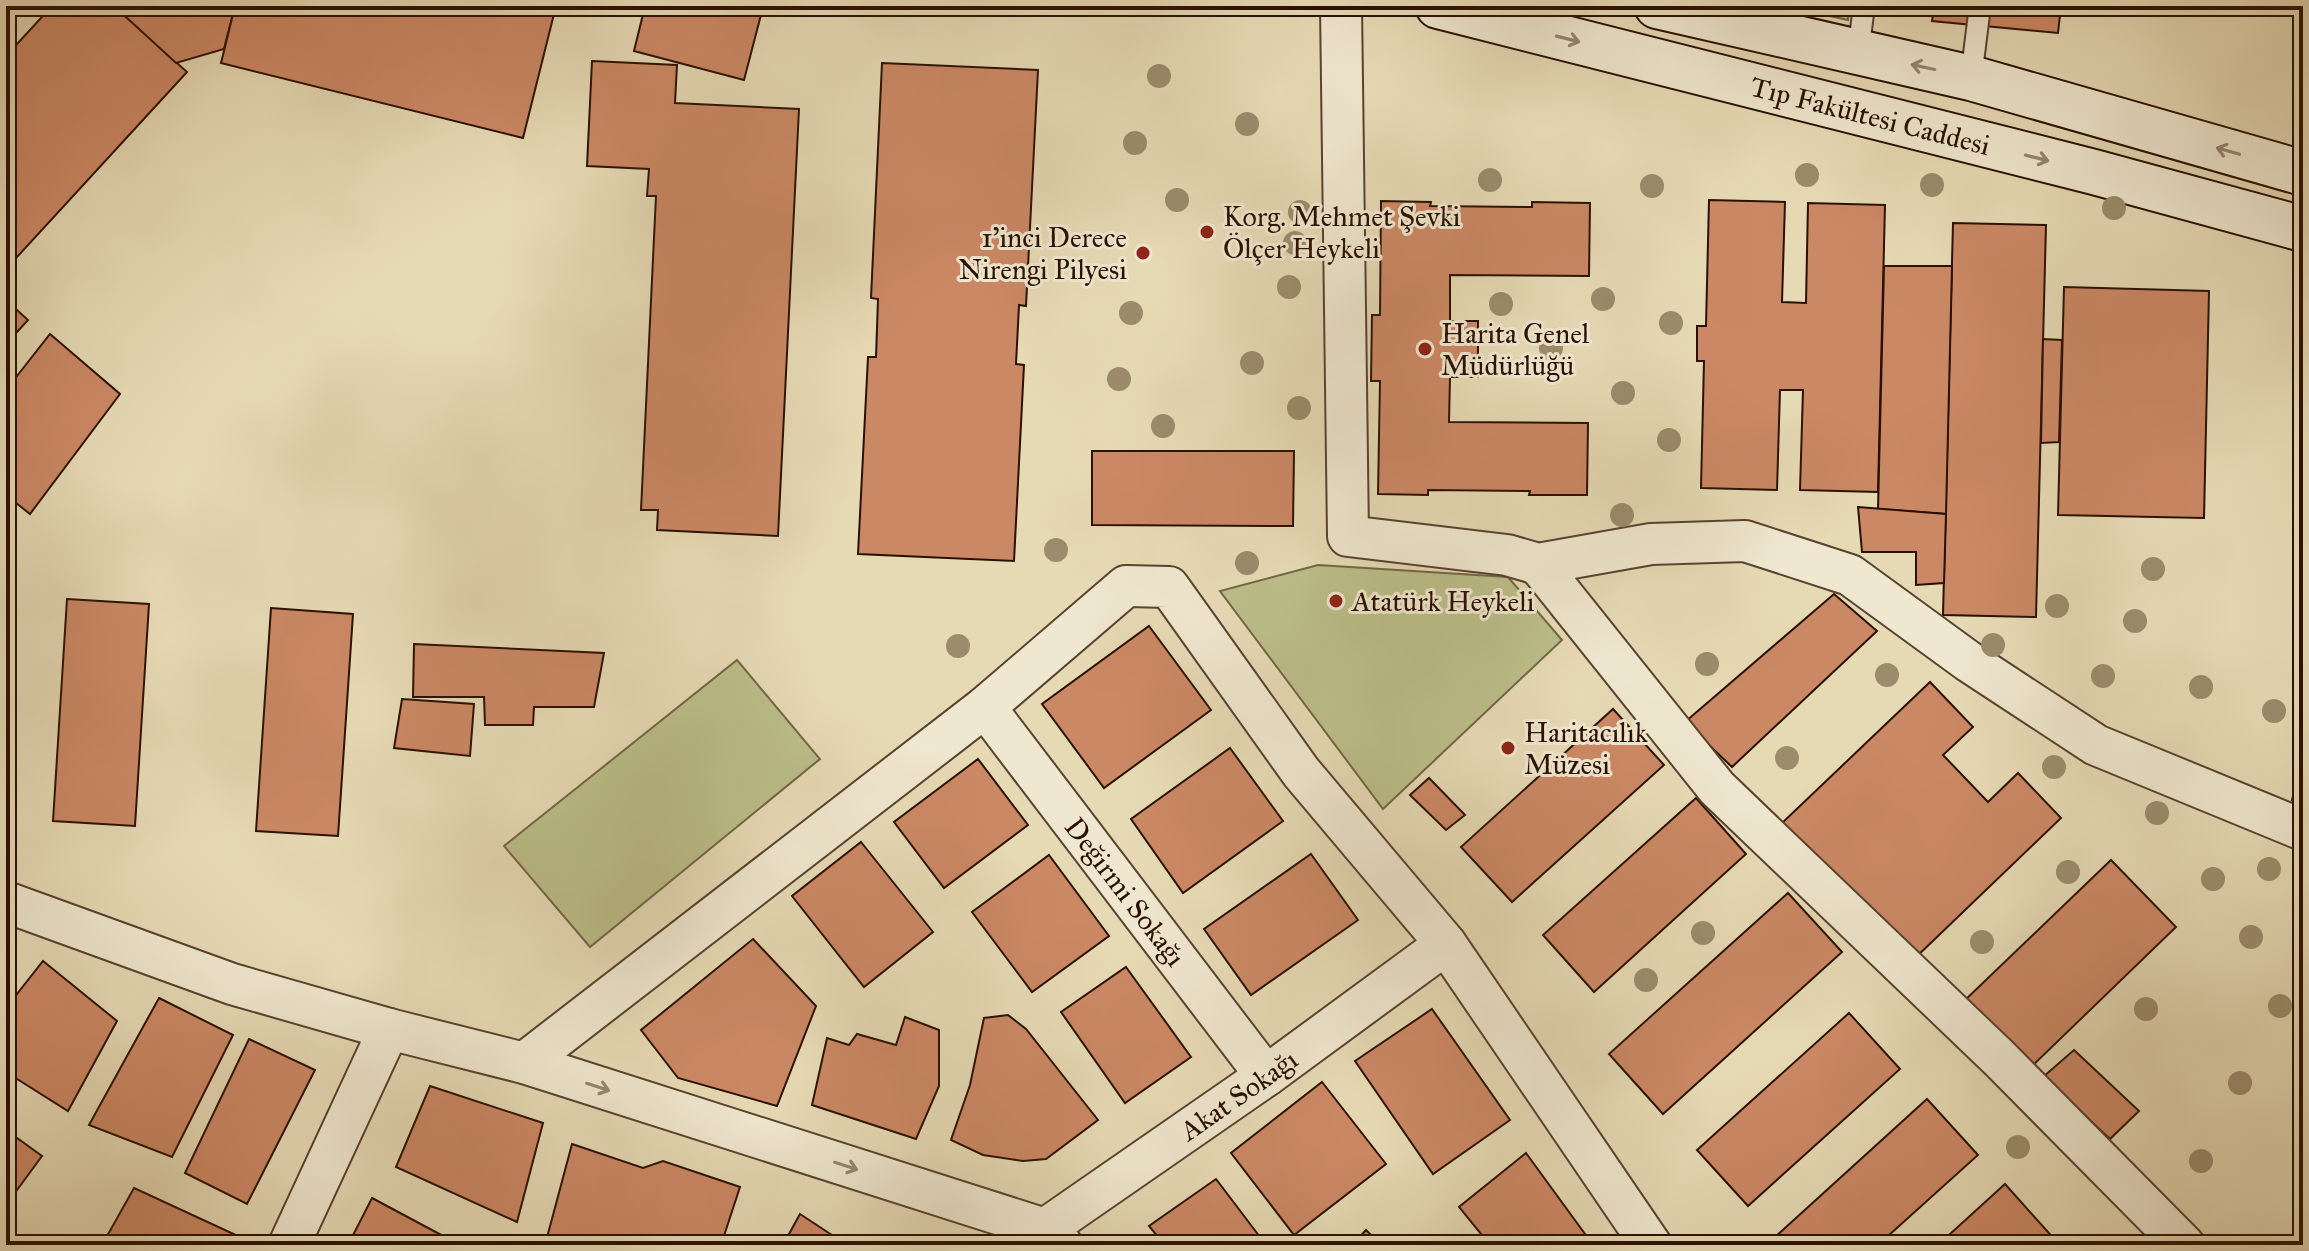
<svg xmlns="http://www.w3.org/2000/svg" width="2309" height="1251" font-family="'IM FELL Great Primer',serif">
<rect width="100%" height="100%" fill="#e6dab5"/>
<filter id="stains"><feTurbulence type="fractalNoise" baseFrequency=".0025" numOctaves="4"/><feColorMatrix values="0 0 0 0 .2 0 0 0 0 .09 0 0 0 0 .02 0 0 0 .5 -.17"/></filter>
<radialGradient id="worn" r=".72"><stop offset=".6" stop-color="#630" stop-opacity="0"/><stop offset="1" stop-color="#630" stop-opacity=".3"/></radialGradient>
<g fill="#bbbe89" stroke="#726746" stroke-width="2">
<polygon points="1784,6 1849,6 1848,20"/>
<polygon points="1318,565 1508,577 1562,640 1383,809 1220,591"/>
<polygon points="737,660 820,759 590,947 504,846"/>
</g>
<g fill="#cb8865" stroke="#2a1002" stroke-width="2">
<polygon points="52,6 114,6 187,72 6,269 6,56"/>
<polygon points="114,6 235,6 224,49 176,63"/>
<polygon points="235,6 556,6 523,138 221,63"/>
<polygon points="645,6 763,7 744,80 634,51"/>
<polygon points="1934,6 2061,6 2058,33 1932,21"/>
<polygon points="592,61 677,65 675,103 799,109 778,536 657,530 658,510 641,510 656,196 647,196 649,169 587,166"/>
<polygon points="882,63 1038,70 1026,306 1019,305 1016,364 1024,365 1014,561 858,554 868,357 876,357 878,299 871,298"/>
<polygon points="1709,200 1785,202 1782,302 1806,303 1808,203 1885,205 1878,492 1800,490 1803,390 1780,390 1777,490 1701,488 1704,361 1697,361 1697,326 1706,326"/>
<polygon points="1381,201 1431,202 1430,206 1532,207 1532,202 1590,203 1589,276 1450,275 1450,321 1478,321 1478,377 1450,377 1449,422 1588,423 1587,495 1529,495 1530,491 1428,490 1428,495 1378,494 1380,381 1371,381 1372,315 1380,315"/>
<polygon points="1953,223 2046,225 2036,617 1943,615"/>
<polygon points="1884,266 1952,266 1946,514 1878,509"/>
<polygon points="2064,287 2209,291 2204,518 2058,515"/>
<polygon points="6,300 28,320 6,344"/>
<polygon points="50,334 120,394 30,514 6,495 6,390"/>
<polygon points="2043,339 2062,340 2059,442 2041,443"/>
<polygon points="1092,451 1294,451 1293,526 1092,525"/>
<polygon points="1858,507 1946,514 1944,583 1916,585 1916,552 1862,552"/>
<polygon points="1834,594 1877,631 1732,767 1685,722"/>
<polygon points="67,599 149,604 135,826 53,821"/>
<polygon points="271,608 353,614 338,836 256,831"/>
<polygon points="1149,626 1211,710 1104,788 1042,704"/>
<polygon points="414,644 604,653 594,707 534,707 533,725 485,725 484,697 413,697"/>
<polygon points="1930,682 1973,727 1943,755 1988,802 2018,773 2061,818 1913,960 1781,824"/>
<polygon points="402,699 474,704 470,756 394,748"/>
<polygon points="1613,709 1664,765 1512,902 1461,847"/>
<polygon points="1230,748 1283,821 1183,893 1131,819"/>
<polygon points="2303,758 2303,803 2292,800"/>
<polygon points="978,759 1028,825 944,888 894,822"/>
<polygon points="1429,778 1465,815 1446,830 1410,795"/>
<polygon points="1696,798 1746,854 1594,992 1543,935"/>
<polygon points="861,842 933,932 864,987 792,896"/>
<polygon points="1311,854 1358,920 1251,995 1204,929"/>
<polygon points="1049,855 1109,936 1032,992 972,912"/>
<polygon points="2111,860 2176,927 2029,1069 1963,1002"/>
<polygon points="1788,893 1842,952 1663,1114 1609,1054"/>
<polygon points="753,939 816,1006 777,1106 678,1078 641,1030"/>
<polygon points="43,961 117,1021 68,1111 6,1072 6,1008"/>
<polygon points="1126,967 1191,1057 1125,1103 1061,1012"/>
<polygon points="159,998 233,1035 172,1157 89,1125"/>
<polygon points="1432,1009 1510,1120 1433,1174 1355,1061"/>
<polygon points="1849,1013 1900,1069 1748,1206 1697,1150"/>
<polygon points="1008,1015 1026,1029 1098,1120 1046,1159 1023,1161 983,1155 951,1140 970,1085 984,1018"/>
<polygon points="905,1017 939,1030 939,1086 916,1139 812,1105 827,1038 849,1045 857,1034 896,1045"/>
<polygon points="249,1039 315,1070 247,1204 185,1173"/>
<polygon points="2074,1050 2139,1111 2110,1139 2043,1077"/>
<polygon points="1322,1082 1386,1164 1294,1235 1231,1153"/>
<polygon points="430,1086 543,1123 517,1222 396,1167"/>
<polygon points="1927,1099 1978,1155 1878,1245 1782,1245 1775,1237"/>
<polygon points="6,1130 42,1156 6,1205"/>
<polygon points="572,1144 643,1168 663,1161 740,1187 721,1245 545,1245"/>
<polygon points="1526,1153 1593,1245 1490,1245 1459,1207"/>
<polygon points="1216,1179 1266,1245 1157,1245 1163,1243 1149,1226"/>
<polygon points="2005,1184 2056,1241 2051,1245 1938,1245"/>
<polygon points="134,1188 238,1236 234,1245 102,1245"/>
<polygon points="372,1198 460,1245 348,1245"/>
<polygon points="800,1214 847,1245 783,1245"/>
<polygon points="1366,1230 1381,1245 1352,1245"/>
</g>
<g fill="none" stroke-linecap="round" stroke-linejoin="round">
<defs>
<g id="lane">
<polyline points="1858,53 1864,6"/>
<polyline points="1971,78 1980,6"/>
</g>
<g id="street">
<polyline points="1341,6 1348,536 1507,555 1538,564 1651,544 1745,541 1850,575 1968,661 2096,745 2303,830"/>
<polyline points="1538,564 1717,788 1999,1058 2184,1245"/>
<path id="s1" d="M985,707L1266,1076"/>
<polyline points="6,902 232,984 389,1029 524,1063 1045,1229 1062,1245"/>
<polyline points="524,1063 985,707 1126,586 1169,587 1301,772 1446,944 1651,1245"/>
<polyline points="289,1245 389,1029"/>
<path id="s2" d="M1032,1245L1045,1229L1266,1076L1446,944"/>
</g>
<g id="secondary">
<path id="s3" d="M1438,6L2094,172L2303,229"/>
<polyline points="1657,6 1971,78 2303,173"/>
</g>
</defs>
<use href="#lane" stroke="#59422f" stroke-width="24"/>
<use href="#street" stroke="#59422f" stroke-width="44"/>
<use href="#secondary" stroke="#2a1002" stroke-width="48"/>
<use href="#lane" stroke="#efe7cf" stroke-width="20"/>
<use href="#street" stroke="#efe7cf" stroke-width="40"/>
<use href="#secondary" stroke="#efe7cf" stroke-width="44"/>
</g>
<g fill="#9b8c6c">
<circle cx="1159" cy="76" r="12"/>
<circle cx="1247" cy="124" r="12"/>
<circle cx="1135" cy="143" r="12"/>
<circle cx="1807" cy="175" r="12"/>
<circle cx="1490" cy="180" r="12"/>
<circle cx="1932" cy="185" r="12"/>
<circle cx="1652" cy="186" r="12"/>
<circle cx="1177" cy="200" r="12"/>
<circle cx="2114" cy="208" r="12"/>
<circle cx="1300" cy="212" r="12"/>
<circle cx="1295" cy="243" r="12"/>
<circle cx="1289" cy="287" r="12"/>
<circle cx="1603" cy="299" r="12"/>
<circle cx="1501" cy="304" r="12"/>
<circle cx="1131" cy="313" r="12"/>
<circle cx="1671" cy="323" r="12"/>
<circle cx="1551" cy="348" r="12"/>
<circle cx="1252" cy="363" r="12"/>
<circle cx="1119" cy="379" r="12"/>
<circle cx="1623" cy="393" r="12"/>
<circle cx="1299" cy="408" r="12"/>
<circle cx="1163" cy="426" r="12"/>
<circle cx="1669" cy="440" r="12"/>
<circle cx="1622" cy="515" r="12"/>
<circle cx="1056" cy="550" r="12"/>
<circle cx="1247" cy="563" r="12"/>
<circle cx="2153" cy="569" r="12"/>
<circle cx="2057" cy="606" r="12"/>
<circle cx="2135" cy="621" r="12"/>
<circle cx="1993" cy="645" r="12"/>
<circle cx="958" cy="646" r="12"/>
<circle cx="1707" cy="664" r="12"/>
<circle cx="1887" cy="675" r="12"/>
<circle cx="2103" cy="676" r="12"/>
<circle cx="2201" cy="687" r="12"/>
<circle cx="2274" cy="711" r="12"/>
<circle cx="1787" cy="758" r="12"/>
<circle cx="2054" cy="767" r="12"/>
<circle cx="2157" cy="813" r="12"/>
<circle cx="2269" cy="869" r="12"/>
<circle cx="2068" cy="872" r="12"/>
<circle cx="2213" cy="879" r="12"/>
<circle cx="1703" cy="933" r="12"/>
<circle cx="2251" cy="937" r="12"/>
<circle cx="1982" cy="942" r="12"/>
<circle cx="1646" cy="980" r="12"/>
<circle cx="2280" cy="1006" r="12"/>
<circle cx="2146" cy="1009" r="12"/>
<circle cx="2240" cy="1083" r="12"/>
<circle cx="2018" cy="1147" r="12"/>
<circle cx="2201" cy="1161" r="12"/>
</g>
<defs><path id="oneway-shaft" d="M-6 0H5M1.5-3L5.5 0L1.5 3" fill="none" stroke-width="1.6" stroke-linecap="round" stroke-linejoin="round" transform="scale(2)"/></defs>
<g stroke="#968673">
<use href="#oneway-shaft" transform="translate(1568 39) rotate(14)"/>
<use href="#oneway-shaft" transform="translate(1923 67) rotate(-168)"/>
<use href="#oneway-shaft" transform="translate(2228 151) rotate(-164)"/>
<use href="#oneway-shaft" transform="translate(2037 158) rotate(14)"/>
<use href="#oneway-shaft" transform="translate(598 1087) rotate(18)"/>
<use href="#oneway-shaft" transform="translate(846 1166) rotate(18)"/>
</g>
<g fill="#8f2418" stroke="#efe7cf" stroke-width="3">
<circle cx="1207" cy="232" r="8"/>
<circle cx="1143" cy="253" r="8"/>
<circle cx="1425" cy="349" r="8"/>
<circle cx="1336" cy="601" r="8"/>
<circle cx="1508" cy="748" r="8"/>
</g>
<g text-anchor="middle" stroke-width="6" stroke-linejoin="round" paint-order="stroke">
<g font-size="28" fill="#2a1002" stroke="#efe7cf">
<text dy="10" stroke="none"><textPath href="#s3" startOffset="446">Tıp Fakültesi Caddesi</textPath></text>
<text dy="10" stroke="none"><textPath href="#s1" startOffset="232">Değirmi Sokağı</textPath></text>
<text dy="10" stroke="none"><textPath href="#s2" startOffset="256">Akat Sokağı</textPath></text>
</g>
<g font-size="28" fill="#2a1002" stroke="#efe7cf" text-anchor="start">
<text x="1223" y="226">Korg. Mehmet Şevki<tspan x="1223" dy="32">Ölçer Heykeli</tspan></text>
<text x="1127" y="247" text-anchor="end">1'inci Derece<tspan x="1127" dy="32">Nirengi Pilyesi</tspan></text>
<text x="1441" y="343">Harita Genel<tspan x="1441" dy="32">Müdürlüğü</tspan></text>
<text x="1352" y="611">Atatürk Heykeli</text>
<text x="1524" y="742">Haritacılık<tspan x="1524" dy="32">Müzesi</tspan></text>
</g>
</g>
<rect width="2309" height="1251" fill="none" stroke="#e6dab5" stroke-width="32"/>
<rect x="8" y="8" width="2293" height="1235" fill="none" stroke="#2a1002" stroke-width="4"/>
<rect x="16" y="16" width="2277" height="1219" fill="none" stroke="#2a1002" stroke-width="2"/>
<rect width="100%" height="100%" filter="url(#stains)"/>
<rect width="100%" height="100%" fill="url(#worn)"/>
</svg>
